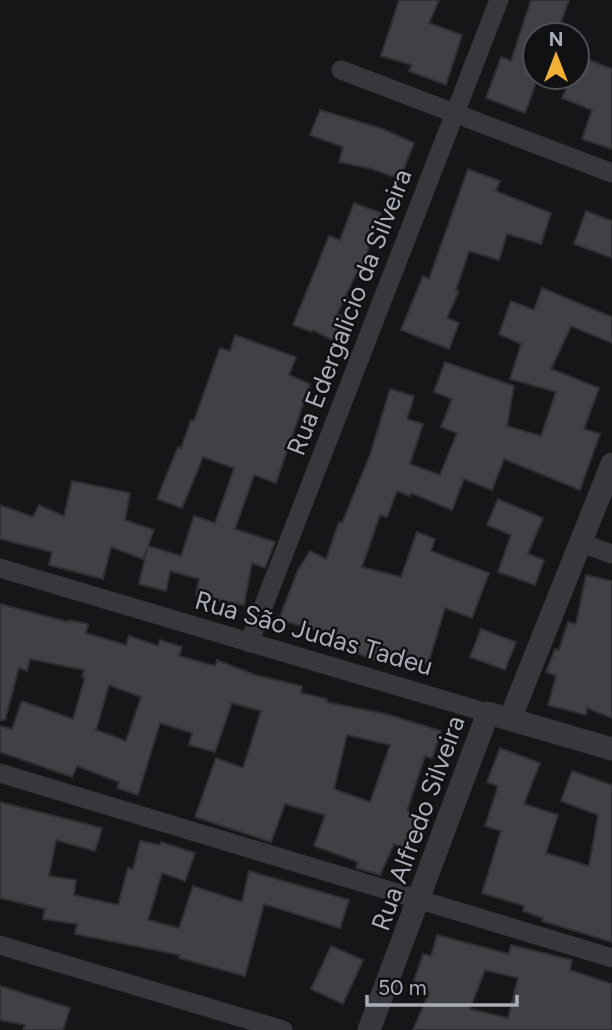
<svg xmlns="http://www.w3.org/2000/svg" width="612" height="1030" font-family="Figtree,sans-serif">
<rect width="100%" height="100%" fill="#161618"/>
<g fill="#404145" stroke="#303034" stroke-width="2" fill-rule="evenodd">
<polygon points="399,0 439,0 429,23 462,35 446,85 409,71 412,65 381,56"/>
<polygon points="531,0 569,0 556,35 535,35 535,85 525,113 486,98 501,57 511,61"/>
<polygon points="577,55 612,69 612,149 582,139 592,110 562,98 571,77 577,77"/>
<polygon points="320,110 383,129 414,143 400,179 372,169 339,162 343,147 310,135"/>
<polygon points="468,169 500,181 496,191 551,213 541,244 507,234 499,260 469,251 456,290 459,291 447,318 459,323 449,349 401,330 423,276 429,279"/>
<polygon points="354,203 381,213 359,275 356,274 337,314 346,319 334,341 313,330 312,332 293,325 329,236 340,240"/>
<polygon points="586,211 612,221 612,258 574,244"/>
<polygon points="542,288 612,317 612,343 571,326 551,369 599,388 584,429 600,434 580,490 504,459 492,490 464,479 452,510 411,493 410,496 397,491 387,517 380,515 362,567 401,577 417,532 435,539 431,551 489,573 472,618 445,608 428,664 393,654 389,665 353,652 356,643 279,619 298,570 310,551 326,559 339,522 342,523 370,455 390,389 414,396 407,419 423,424 410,464 440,475 457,433 441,427 452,399 434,392 445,362 514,386 507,426 541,436 556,392 510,379 521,344 499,334 511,301 534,310"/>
<polygon points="235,335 296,357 289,375 310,384 276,483 254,475 235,529 275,542 265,568 252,563 244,605 196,595 199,579 170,571 166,591 139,584 147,549 143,559 111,547 103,579 49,565 52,552 0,539 0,505 33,517 39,505 64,516 72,481 130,493 125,520 154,530 148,546 181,556 194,516 215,523 234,468 203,457 182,508 157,499 178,447 181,448 191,420 194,421 220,348 230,351"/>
<polygon points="498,499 543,518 528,554 544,560 535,585 498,572 511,535 487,525"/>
<polygon points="586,575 612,581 612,718 587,708 586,715 548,705 556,676 546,672 555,649 559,650 568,622 576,624"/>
<path d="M0,604L68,622L69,620L88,624L86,633L126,645L129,636L158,646L160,640L182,647L179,656L215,666L217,660L255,675L302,686L301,693L327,699L326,702L386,714L441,731L432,758L425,756L407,811L421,816L409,850L394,844L380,875L356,868L358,862L314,846L325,815L285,804L271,842L195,817L216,758L243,768L261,711L232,703L215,752L189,745L192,733L160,723L138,795L117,788L119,782L77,766L72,777L0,752V726L12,729L22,701L73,719L85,678L82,677L84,670L30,659L27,671L19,668L5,720H0ZM109,685L141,697L126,741L96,730ZM347,735L390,745L370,802L334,789Z"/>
<polygon points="481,629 516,642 505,670 470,657"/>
<polygon points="500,748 540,763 524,804 558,815 546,853 589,866 598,815 561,801 572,771 612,785 612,942 542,921 543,918 523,911 524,906 482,893 501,831 485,826 498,786 487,782"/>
<polygon points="0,802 102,828 95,851 56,840 49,876 76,880 74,895 118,905 128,868 133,869 140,841 160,845 161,842 195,853 185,881 162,873 148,920 179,928 193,886 242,902 249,871 349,900 340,928 264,904 245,976 179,958 180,955 75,934 77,924 43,919 45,909 0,898"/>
<path d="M437,935L509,954L511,945L572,960L570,970L612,984V1030H413L429,993L412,987L423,954L431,956ZM485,970L518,978L508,1018L470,1009Z"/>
<polygon points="331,946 363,960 343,1004 311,989"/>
<polygon points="0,986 70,1008 63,1030 23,1030 25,1025 0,1020"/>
</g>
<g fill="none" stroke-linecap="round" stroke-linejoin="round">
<g stroke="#37383d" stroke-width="19">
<polyline points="341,70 612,173"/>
<polyline points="581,543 612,554"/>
<polyline points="0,568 488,713"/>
<polyline points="249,643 499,0"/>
<polyline points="0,773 612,958"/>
<polyline points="0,945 283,1030"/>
</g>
<g stroke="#37383d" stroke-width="23">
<polyline points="510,719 612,464"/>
<polyline points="369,1030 488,713 612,749"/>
</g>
</g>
<g text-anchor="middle" stroke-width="5" stroke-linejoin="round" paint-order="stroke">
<g font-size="26" fill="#a8adb8" stroke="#111113">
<text transform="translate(349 312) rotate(-69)" y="9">Rua Edergalicio da Silveira</text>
<text transform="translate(314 633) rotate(16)" y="9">Rua São Judas Tadeu</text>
<text transform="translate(418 823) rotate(-70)" y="9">Rua Alfredo Silveira</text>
</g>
</g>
<g transform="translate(556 56)"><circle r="33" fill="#111113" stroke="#4d4f55" stroke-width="2"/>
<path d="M0-5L12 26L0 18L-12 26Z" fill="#f2b134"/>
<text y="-10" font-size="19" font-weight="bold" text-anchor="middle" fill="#a8adb8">N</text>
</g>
<path d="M367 995v10h150v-10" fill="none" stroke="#a8adb8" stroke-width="3.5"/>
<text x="378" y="995" font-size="21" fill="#a8adb8" stroke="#111113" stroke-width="5" paint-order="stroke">50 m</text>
</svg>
